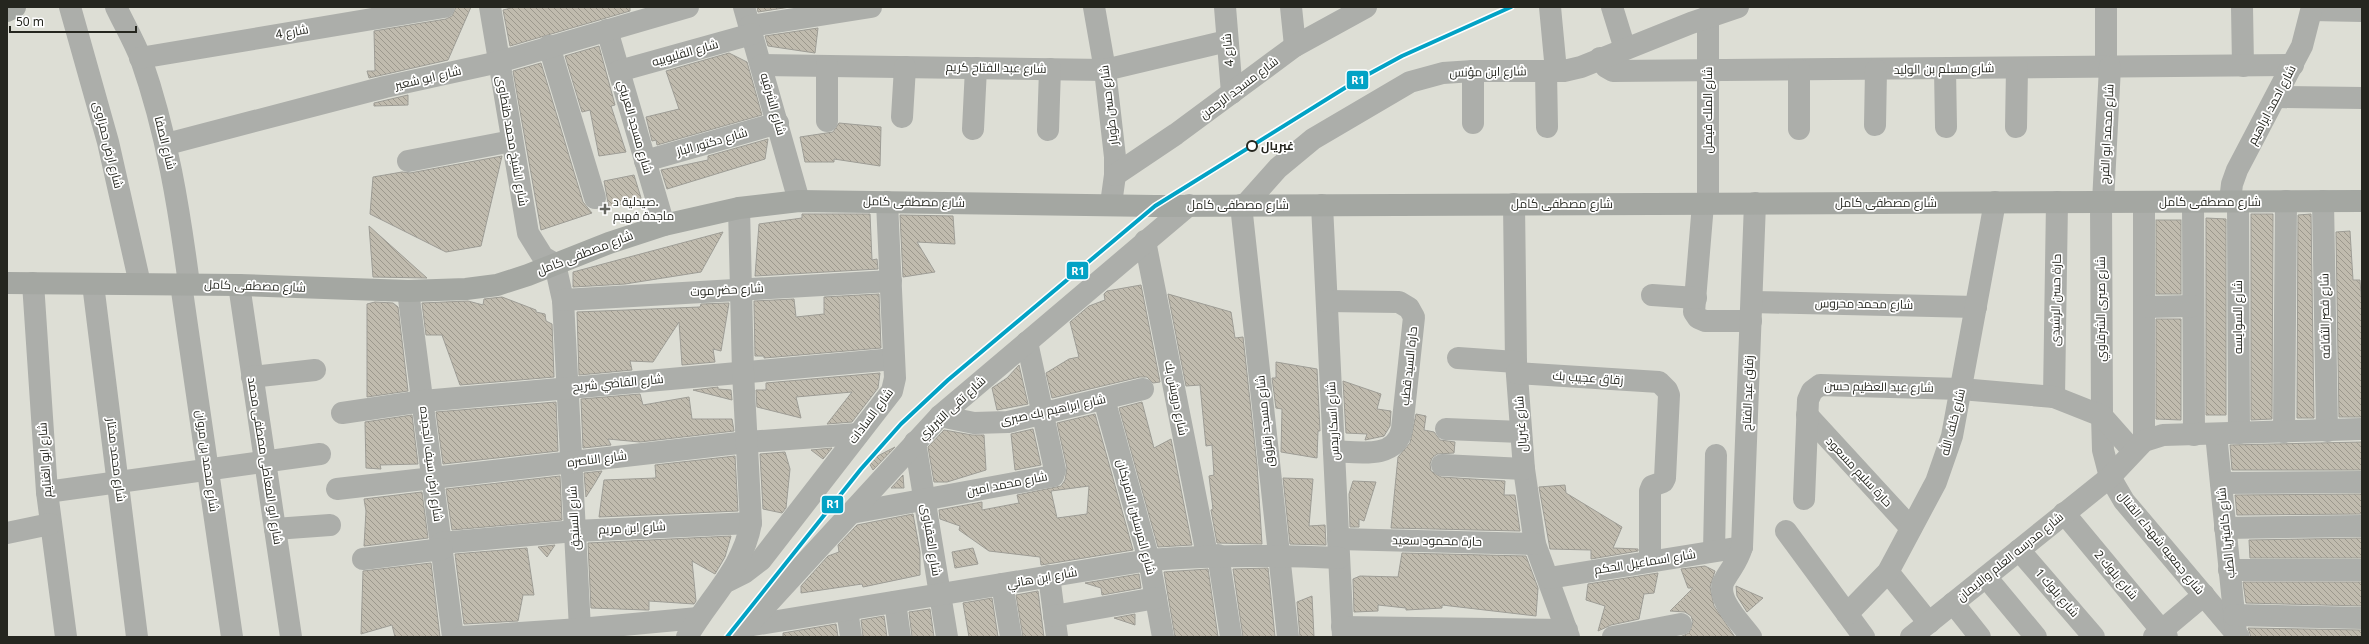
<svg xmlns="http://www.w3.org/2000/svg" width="2369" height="644" font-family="'Noto Sans',Cairo,sans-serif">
<defs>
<pattern id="building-back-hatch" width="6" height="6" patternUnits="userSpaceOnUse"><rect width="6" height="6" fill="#c0bbae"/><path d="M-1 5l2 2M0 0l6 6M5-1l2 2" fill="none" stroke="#9c988d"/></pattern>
</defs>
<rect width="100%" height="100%" fill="#ddded5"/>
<g fill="url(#building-back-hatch)" stroke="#9e9d96" fill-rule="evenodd">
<polygon points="456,7 471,7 448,60 369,78 367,71 375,71 374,31 446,19 452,16"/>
<polygon points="515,7 630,7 630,11 510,46 503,10"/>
<polygon points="757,7 790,7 758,12"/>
<polygon points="818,28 815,53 768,46 765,36"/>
<polygon points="599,46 615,105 611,106 626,152 599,156 590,110 582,112 565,56"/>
<polygon points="729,53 747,62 762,115 657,145 656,140 652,141 646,117 679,109 666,71"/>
<polygon points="541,63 583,202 592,213 541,230 513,71"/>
<polygon points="408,95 408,105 374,106 374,103"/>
<polygon points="839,123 881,127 880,166 834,159 834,162 805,162 800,137 833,132"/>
<polygon points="768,139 765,159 667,189 661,170 708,160 708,156"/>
<polygon points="502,156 481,246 446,252 370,214 373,177 402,172 410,173"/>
<polygon points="634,175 641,198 609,208 604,181"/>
<polygon points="802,214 870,214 872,260 877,259 878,269 755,276 759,224 802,218"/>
<polygon points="2251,214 2273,214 2272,419 2251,420"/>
<polygon points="2311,214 2314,418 2297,418 2298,215"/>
<polygon points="900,215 953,216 955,244 917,242 935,272 903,277"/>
<polygon points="2206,218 2226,219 2226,415 2206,415"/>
<rect x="2156" y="220" width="25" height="74"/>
<polygon points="369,226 427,278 373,277"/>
<polygon points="2350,231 2353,280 2360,280 2362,309 2362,417 2339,417 2336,232"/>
<polygon points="723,232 701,272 625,284 573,287 573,272"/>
<polygon points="1141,285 1160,382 1153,383 1147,377 1140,377 1052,398 1046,373 1069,359 1079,357 1070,322 1089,306 1105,300 1104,294 1107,291"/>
<polygon points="879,294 881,348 764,358 764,356 755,356 754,301 794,299 796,317 824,314 824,297"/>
<polygon points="1168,294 1231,312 1235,338 1243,337 1257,465 1262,544 1217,543 1211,510 1213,509 1209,476 1214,475 1212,445 1206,446 1200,385 1186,386"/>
<polygon points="502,297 536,310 536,312 545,314 546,321 552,324 554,377 460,385 442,335 426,335 422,303 468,301 483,305 484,299"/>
<polygon points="375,302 393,303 398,307 408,391 367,397 367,304"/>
<polygon points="729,303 721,351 713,349 715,362 682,365 679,322 653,362 630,361 632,370 579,375 577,312 700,307 701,304"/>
<polygon points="2156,319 2181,319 2181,420 2156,419"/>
<polygon points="1276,362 1317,369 1320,431 1318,431 1317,458 1281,452 1282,409 1276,408 1272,378 1276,378"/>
<polygon points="1019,365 1028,404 997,410 992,388 1007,378"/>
<polygon points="880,373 878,388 852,422 827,424 852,392 796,397 801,418 757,407 756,390 766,390 766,383"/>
<polygon points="1343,381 1381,394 1377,409 1391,411 1390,426 1384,436 1365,440 1367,434 1346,433"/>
<polygon points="718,387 718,389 731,390 732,400 693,390"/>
<polygon points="640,394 643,405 689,397 692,419 732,419 734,431 640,442 608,439 611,445 583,448 581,399"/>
<polygon points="556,402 558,451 443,464 436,412"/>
<polygon points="1142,402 1154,448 1171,439 1192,545 1158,547 1119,408"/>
<path d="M1095,414L1133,550L1041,565L1040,557L989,551L959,530L960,526L940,519L939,510L982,502V510L1019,503L1017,495L1061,486L1065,480L1067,468L1057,423ZM1089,486L1087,514L1057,518L1051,491Z"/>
<polygon points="1416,414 1426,416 1424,430 1434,432 1440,440 1455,442 1454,453 1437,454 1432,458 1430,464 1431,471 1441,477 1505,481 1504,495 1515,495 1520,531 1391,528 1398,457 1410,443"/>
<polygon points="412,415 418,464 380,465 381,469 366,468 365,422"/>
<polygon points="1033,429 1041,465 1015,470 1011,434"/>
<polygon points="944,430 972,435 984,435 986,470 947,482 934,482 928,447"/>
<polygon points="2362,442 2362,470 2232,470 2230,445"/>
<polygon points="895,447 873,470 868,461"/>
<polygon points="832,448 823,459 811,450"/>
<polygon points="785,452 790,469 786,508 782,513 763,509 760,454"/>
<polygon points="735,456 738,511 599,517 604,480 656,478 655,465"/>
<polygon points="602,471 595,483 586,497 584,473"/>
<polygon points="903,475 904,488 891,488"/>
<polygon points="560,476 562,520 452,530 446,489"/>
<polygon points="1283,478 1313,479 1309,526 1325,525 1326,545 1290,544"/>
<polygon points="1353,481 1376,482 1364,521 1359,519 1359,527 1350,527 1349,494"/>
<polygon points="1565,485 1566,493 1622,527 1613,548 1638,549 1638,551 1591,559 1591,550 1550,549 1539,487"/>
<polygon points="422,492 428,538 364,546 366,511 364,499"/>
<polygon points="2362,494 2362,514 2237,515 2235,495"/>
<polygon points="913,514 920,552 920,575 863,587 862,584 801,593 801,586 828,556 839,552 838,545 857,525"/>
<polygon points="731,536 725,557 715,574 692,561 696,601 694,604 649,601 649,610 646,610 591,608 588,543"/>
<polygon points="2362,538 2362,558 2250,558 2249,540"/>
<polygon points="555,545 547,557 538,547"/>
<polygon points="527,548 534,595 523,595 518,621 464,624 455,554"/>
<polygon points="973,548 978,564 955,568 952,552"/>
<polygon points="1402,553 1526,556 1538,588 1536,616 1442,605 1442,608 1406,610 1406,608 1378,605 1378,611 1354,612 1353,579 1360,576 1398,577"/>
<polygon points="431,563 440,637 395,637 392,625 361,634 363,571"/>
<polygon points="1705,566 1715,571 1710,587 1714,606 1735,637 1680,637 1689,633 1693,622 1691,616 1685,612 1670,611 1693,588 1688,588 1681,569"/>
<polygon points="1268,568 1275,637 1243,637 1233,569"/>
<polygon points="1208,569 1218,637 1175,637 1164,572"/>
<polygon points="1658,573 1654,593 1644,594 1639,619 1611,625 1598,631 1605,606 1586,600 1588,584"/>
<polygon points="1139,574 1141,588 1102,595 1101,588 1085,583"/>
<polygon points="2243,582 2362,582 2362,606 2246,603"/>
<polygon points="1736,586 1763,598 1747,612 1737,596"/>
<polygon points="1038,591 1044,637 1023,637 1016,595"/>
<polygon points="1312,596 1314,637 1300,637 1297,602"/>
<polygon points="992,598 998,637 969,637 963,603"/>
<polygon points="930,609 934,637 912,637 909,612"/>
<polygon points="1135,614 1135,625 1114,618"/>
<polygon points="884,616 887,637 863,637 861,620"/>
<polygon points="836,624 838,637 783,637 783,633"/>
<polygon points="2248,628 2362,630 2362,637 2251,637"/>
</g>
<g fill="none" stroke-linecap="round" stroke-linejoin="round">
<g stroke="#acaeaa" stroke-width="22">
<polyline points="70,7 108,142 140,284"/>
<path d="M116,7C124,24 134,41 141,59C167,133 179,208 189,284"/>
<polyline points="490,7 528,233 543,257 555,264 563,300 580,629"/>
<polyline points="744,7 799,201"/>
<polyline points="1094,7 1105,70 1115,157 1115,175 1111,204"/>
<polyline points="1225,7 1232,93"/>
<polyline points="1291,7 1295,46"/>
<polyline points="1550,7 1556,71"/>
<polyline points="1612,7 1625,49"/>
<polyline points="2106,7 2106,67"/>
<polyline points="2242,7 2243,66"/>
<polyline points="2312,10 2362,11"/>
<polyline points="1708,16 1708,204"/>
<polyline points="750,26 871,7"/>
<polyline points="607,30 664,225"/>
<polyline points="549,46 595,198"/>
<polyline points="140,58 444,7"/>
<polyline points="1600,58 1606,67 1613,71 2293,65"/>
<polyline points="762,65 1105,70 1227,41"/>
<polyline points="1945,69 1946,127"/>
<polyline points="1799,70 1799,129"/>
<polyline points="619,71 752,34"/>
<polyline points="1473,71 1473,123"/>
<polyline points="1546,71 1547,127"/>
<polyline points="2276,97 2362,98"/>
<polyline points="902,117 905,67"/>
<polyline points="827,121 827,66"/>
<polyline points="1875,125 1876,70"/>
<polyline points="2016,127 2017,68"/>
<polyline points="973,129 976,68"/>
<polyline points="1048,130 1050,69"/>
<polyline points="167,144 385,87 499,62 688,7"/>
<polyline points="408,161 512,141"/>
<polyline points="645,161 778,123"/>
<polyline points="1115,175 1176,134 1295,46 1366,7"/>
<polyline points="2230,201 2232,184 2237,170 2302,46 2312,7"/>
<polyline points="2323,201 2327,431"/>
<polyline points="2101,202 2102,416 2103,450 2110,477 2124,501 2239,637"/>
<polyline points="2103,202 2110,67"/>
<polyline points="2144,202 2144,441"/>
<polyline points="2193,202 2194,435"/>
<polyline points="2238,202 2239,433"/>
<polyline points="1514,204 1516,362 1524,469 1535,544 1569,637"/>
<polyline points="1703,204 1694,312 1698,318 1705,321 1751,321"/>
<polyline points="1241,205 1288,637"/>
<polyline points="1245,205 1278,168 1313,139 1410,82 1443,73 1473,71 1564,71 1581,67 1691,23 1738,7"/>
<polyline points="1322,205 1343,637"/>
<polyline points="1145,241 1207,555"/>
<polyline points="33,283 47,492 66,637"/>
<polyline points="93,284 137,637"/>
<polyline points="181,284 232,637"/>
<polyline points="239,285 291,637"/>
<polyline points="408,291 453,637"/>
<polyline points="1652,295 1696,298"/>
<polyline points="563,300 891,281"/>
<path d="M1327,301L1399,302L1409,308L1414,317L1402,429C1396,460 1358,452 1334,451"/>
<polyline points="1752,302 1976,307"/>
<polyline points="2144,307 2193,306"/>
<polyline points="1458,358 1516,362"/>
<polyline points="1517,373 1659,382 1667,390 1669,395 1665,478 1663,482 1652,486 1650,491 1650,561"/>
<polyline points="252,377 315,370"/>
<polyline points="2054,397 2057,202"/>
<polyline points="1104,399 1149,560 1163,637"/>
<polyline points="342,413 423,401 894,359"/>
<polyline points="1807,415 1911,528"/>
<polyline points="940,416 974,423 1008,422 1143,389"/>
<polyline points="1446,429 1521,432"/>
<polyline points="2284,432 2286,201"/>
<polyline points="2216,434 2236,633"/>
<polyline points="915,442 947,637"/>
<polyline points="1442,465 1524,469"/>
<polyline points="2221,483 2362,482"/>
<polyline points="337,489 747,442 858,434"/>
<polyline points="47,492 320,454"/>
<polyline points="1804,499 1808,400 1812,391 1820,385 1961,389 2054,397 2102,416 2133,451"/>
<polyline points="851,513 1053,476 1055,470 1027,342"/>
<polyline points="2064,513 2167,637"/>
<polyline points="2225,528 2362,526"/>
<polyline points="275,529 330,525"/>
<polyline points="1786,531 1864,637"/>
<polyline points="7,533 50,524"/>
<polyline points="1338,539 1535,544"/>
<polyline points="441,543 575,531 751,523"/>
<polyline points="2019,550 2094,637"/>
<polyline points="1714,551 1716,455"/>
<polyline points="1218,555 1231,637"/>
<polyline points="363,559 442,549"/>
<polyline points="2229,570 2362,570"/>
<polyline points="1888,572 1929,623"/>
<polyline points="1049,576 1057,637"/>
<polyline points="1986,577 2036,637"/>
<polyline points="1549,578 1742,547"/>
<polyline points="728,581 744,573 761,560 892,391 895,378 887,202"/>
<polyline points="1002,584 1011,637"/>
<polyline points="895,602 900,637"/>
<polyline points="1953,603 1980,637"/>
<polyline points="847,610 851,637"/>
<polyline points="1847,614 1888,572 1936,482 1952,436 1995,202"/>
<polyline points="2234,615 2362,618"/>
<polyline points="1054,616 1156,598"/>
<path d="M747,626L1149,560C1213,555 1275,555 1339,558"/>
<polyline points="1342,627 1567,630"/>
<polyline points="462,637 580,629 698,618"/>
<path d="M687,637C709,598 743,569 751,523L743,372L739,208"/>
<polyline points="740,637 747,626 940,416 1189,205"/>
<polyline points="1613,637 1681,624"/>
<path d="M1751,637C1741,623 1713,597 1725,579C1733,565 1737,563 1742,547L1755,203"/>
<polyline points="1911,637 2110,477 2144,441 2163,435 2362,429"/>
<polyline points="2154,637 2204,595"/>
</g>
<g stroke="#a4a7a2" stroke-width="22">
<polyline points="7,11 15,7"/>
<polyline points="7,283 239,285 408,291 466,289 497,285 528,275 609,243 664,225 739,208 799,201 1155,206 2362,201"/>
</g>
<defs>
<polyline id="rail-1" points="727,637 861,469 901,424 948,380 1155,206 1356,81 1402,56 1511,7"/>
</defs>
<use href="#rail-1" stroke="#fff" stroke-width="7"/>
<use href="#rail-1" stroke="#02a2c5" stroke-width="4"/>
</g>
<circle fill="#fff" stroke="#25261f" stroke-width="2" cx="1252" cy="146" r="5"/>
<path fill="#65665f" stroke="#fff" stroke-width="1.5" d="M603 203h4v4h4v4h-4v4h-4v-4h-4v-4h4z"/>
<g text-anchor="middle" stroke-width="3.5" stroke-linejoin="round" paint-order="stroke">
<g font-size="12" fill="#25261f" stroke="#fff">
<text transform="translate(292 32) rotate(-10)" y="4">شارع 4</text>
<text transform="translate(1228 50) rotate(-95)" y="4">شارع 4</text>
<text transform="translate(685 53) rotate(-16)" y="4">شارع القليوبيه</text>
<text transform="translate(996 68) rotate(1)" y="4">شارع عبد الفتاح كريم</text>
<text transform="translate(1944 69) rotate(-1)" y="4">شارع مسلم بن الوليد</text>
<text transform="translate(1488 72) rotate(-1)" y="4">شارع ابن مؤنس</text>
<text transform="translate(428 78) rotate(-13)" y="4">شارع ابو شعير</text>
<text transform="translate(1239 88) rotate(-37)" y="4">شارع مسجد الرحمن</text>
<text transform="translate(773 104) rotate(74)" y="4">شارع الشرقيه</text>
<text transform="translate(1109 105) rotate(-97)" y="4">شارع حسن طوبار</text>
<text transform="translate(2272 105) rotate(-62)" y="4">شارع احمد ابراهيم</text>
<text transform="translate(1708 110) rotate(-90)" y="4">شارع الملك فيصل</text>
<text transform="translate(635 127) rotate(74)" y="4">شارع مسجد العريني</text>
<text transform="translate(2107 134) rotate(-87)" y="4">شارع محمد ابو الفرج</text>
<text transform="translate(512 141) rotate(80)" y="4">شارع الشيخ محمد طنطاوى</text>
<text transform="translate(712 142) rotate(-16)" y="4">شارع دكتور الباز</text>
<text transform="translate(165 143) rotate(76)" y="4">شارع الصفا</text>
<text transform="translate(108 145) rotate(76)" y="4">شارع ارض حمزاوى</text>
<text transform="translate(914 202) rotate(1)" y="4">شارع مصطفى كامل</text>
<text x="2210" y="206">شارع مصطفى كامل</text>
<text x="1886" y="207">شارع مصطفى كامل</text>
<text x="1562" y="208">شارع مصطفى كامل</text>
<text x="1238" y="209">شارع مصطفى كامل</text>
<text transform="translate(585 253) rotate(-21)" y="4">شارع مصطفى كامل</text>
<text transform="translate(255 286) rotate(2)" y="4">شارع مصطفى كامل</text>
<text transform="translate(727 290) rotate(-3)" y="4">شارع حضر موت</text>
<text transform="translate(2056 300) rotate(-89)" y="4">حارة حسن الرشيدى</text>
<text transform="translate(1864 304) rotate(1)" y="4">شارع محمد محروس</text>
<text transform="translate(2101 309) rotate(-90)" y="4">شارع صبرى الشرقاوي</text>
<text transform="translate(2325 316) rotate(-91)" y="4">شارع قصر الثقافه</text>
<text transform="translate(2238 317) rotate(-90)" y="4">شارع السوايسه</text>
<text transform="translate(1409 366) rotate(-84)" y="4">حارة السيد قطب</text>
<text transform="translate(1588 378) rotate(4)" y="4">زقاق عجيب بك</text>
<text transform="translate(618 383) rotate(-5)" y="4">شارع القاضي شريح</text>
<text transform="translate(1879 387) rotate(1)" y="4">شارع عبد العظيم حسن</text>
<text transform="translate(1748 393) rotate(-88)" y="4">زقاق عبد الفتاح</text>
<text transform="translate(1176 398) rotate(79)" y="4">شارع درويش بك</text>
<text transform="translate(952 408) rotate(-43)" y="4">شارع تقى التبريزي</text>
<text transform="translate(1053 410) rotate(-12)" y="4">شارع ابراهيم بك صبرى</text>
<text transform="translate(871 416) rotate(-53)" y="4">شارع السادات</text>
<text transform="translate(1265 421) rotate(-96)" y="4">شارع مسجد زقزوق</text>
<text transform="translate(1333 421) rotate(-93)" y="4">شارع اسكاريدس</text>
<text transform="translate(1953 422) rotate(-76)" y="4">شارع خلف الله</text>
<text transform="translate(1521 424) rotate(-94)" y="4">شارع غبريال</text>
<text transform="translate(597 459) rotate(-7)" y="4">شارع الناصره</text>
<text transform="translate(45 460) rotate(-94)" y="4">شارع ابو الغنايم</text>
<text transform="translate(116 460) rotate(83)" y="4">شارع محمد مختار</text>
<text transform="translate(207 461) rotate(82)" y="4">شارع محمد بن مروان</text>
<text transform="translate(265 461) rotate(81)" y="4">شارع ابو المعاطى مصطفى محمد</text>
<text transform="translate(431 464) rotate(83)" y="4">شارع ارض سيف الجديده</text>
<text transform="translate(1859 472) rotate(47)" y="4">حارة سليم مسعود</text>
<text transform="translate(1007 484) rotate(-11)" y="4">شارع محمد امين</text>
<text transform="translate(1136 517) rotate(75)" y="4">شارع المرسلين الامريكان</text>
<text transform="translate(574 518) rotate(-93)" y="4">شارع السنجق</text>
<text transform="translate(632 528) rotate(-3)" y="4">شارع ابن مريم</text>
<text transform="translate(2226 533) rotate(-96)" y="4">شارع كافيتريا الطب</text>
<text transform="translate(931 540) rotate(81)" y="4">شارع العقباوى</text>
<text transform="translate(1437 541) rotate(1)" y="4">حارة محمود سعيد</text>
<text transform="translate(2161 543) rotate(51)" y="4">شارع جمعيه شهداء القنال</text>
<text transform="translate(2010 557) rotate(-39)" y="4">شارع مدرسه العلم والايمان</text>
<text transform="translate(1645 562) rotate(-9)" y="4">شارع اسماعيل الحكم</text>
<text transform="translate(2116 575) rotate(50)" y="4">شارع بلوك 2</text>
<text transform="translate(1042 578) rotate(-10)" y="4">شارع ابن هاني</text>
<text transform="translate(2057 593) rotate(49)" y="4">شارع بلوك 1</text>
</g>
<g font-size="12" font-weight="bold" fill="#25261f" stroke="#fff" text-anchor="start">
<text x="1261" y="150">غبريال</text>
</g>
<g font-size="12" fill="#25261f" stroke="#fff" text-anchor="start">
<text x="613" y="206">صيدلية د.<tspan x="613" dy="14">ماجدة فهيم</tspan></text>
</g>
</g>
<g stroke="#fff" stroke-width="1.5">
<rect x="1346" y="70" width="23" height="20" rx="4" fill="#02a2c5"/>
<rect x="1066" y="261" width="23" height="19" rx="4" fill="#02a2c5"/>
<rect x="821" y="495" width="23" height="19" rx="4" fill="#02a2c5"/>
</g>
<g font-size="11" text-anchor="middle" font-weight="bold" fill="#fff">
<text x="1358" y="84">R1</text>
<text x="1078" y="275">R1</text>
<text x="833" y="508">R1</text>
</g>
<rect width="2369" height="644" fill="none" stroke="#25261f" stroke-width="16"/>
<path d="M10 26v6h126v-6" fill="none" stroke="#25261f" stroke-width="2"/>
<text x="16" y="26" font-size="12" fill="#25261f" stroke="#ffffff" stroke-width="3" paint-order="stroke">50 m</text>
</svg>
